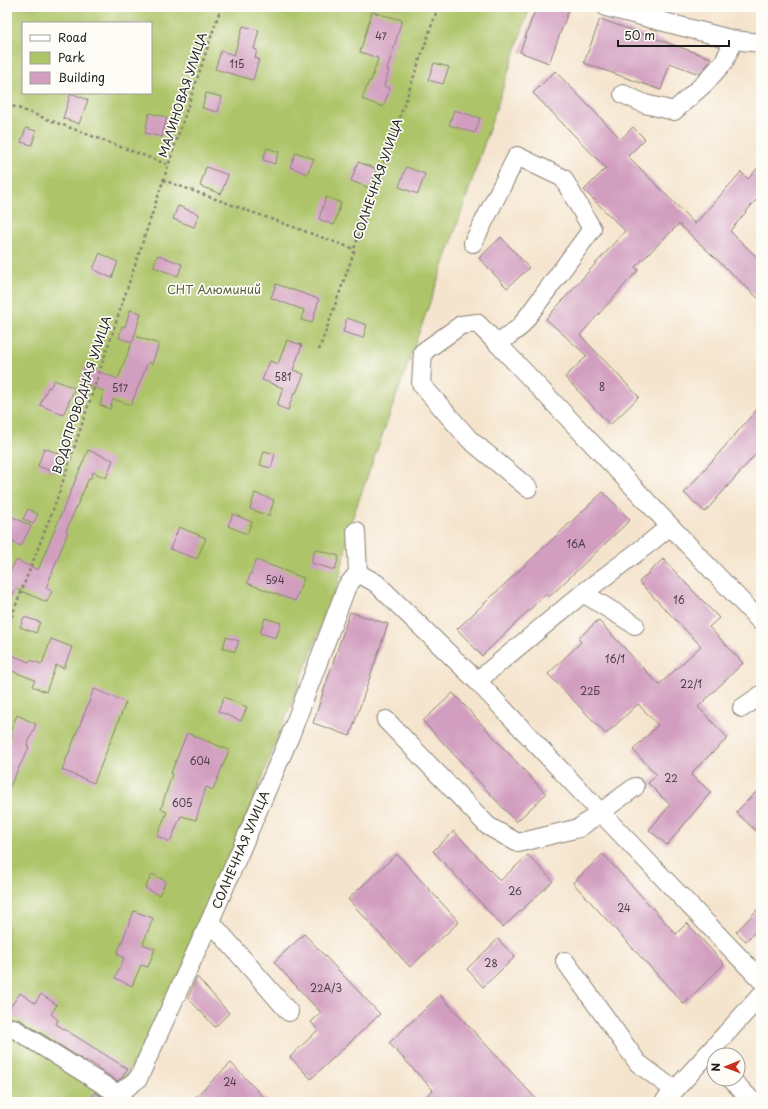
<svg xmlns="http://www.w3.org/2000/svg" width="768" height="1109" font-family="'Playpen Sans',sans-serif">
<rect width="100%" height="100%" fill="#fdfcf7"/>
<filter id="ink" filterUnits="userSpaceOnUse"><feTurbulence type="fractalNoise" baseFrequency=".025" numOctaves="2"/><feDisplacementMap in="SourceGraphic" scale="8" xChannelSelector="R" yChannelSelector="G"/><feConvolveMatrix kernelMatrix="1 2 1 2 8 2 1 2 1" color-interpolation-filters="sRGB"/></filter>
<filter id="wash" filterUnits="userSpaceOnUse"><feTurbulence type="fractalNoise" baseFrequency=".012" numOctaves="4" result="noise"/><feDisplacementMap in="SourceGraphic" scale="16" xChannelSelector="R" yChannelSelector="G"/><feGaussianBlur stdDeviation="0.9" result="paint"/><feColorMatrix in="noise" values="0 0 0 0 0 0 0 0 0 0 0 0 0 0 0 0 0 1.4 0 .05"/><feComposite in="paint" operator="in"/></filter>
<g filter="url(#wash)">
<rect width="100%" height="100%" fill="#f5e4cd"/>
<path fill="#adc468" stroke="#647042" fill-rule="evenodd" d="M7,7H530L448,252L351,522L339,581L249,812L190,955L132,1067L112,1102L7,1101ZM23,23H151V93H23Z"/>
<g id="blocks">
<g fill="#d29ec0">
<polygon points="536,7 570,7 549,63 520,52"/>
<polygon points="372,12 402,20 387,70 389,70 384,86 390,89 383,107 362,99 369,81 371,81 378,58 360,52"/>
<polygon points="600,19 711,58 709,63 699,74 670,63 661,90 584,63"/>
<polygon points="243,26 259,30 254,49 257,50 255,58 259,59 253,80 215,69 221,51 234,55"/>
<polygon points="434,63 449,67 443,84 428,80"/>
<polygon points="555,71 621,139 633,127 645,139 628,156 695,224 741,172 748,179 761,164 761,194 730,231 761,261 761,301 679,224 635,267 638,270 580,335 639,397 610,425 565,377 587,356 546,319 625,231 584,190 606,168 533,93"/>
<polygon points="71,93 88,100 79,124 63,118"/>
<polygon points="206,93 222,97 218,112 202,108"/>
<polygon points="454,110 480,118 475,133 449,125"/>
<polygon points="149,113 167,117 162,137 145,133"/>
<polygon points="26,128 36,131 32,145 21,142"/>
<polygon points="267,148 279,152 275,164 263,160"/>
<polygon points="296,152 314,159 307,174 290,167"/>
<polygon points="358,162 377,169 370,188 351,181"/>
<polygon points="206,167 228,175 221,194 200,186"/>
<polygon points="406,167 425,174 418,194 399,187"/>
<polygon points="326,197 341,203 334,225 319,219"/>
<polygon points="178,206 199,214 194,227 173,219"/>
<polygon points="501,237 529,268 507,288 479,258"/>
<polygon points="100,253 118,262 112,278 93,269"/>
<polygon points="158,255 182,264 178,276 153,267"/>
<polygon points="276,284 319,299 312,323 301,320 304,310 271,298"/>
<polygon points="130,310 141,313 133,341 135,336 159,344 152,364 148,362 131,405 113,399 110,409 100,405 104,391 80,382 85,366 118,379 132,342 119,338 122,326 125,327"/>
<polygon points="347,318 367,325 363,338 343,332"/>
<polygon points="287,340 302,345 293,370 304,374 296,393 294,393 288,410 277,406 283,388 262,380 270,361 278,364"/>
<polygon points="54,380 75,388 63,415 40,405 48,387 50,388"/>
<polygon points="761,405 761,448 705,512 684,493"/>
<polygon points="44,448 62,455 54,472 38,466"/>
<polygon points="88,450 113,460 106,478 93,472 91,478 89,478 66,531 68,532 46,588 52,591 47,602 16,589 7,605 7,578 16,560 38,570"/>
<polygon points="264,451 275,454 271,468 260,465"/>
<polygon points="603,492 630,520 549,597 546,594 482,656 457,629"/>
<polygon points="255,493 274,500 269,516 250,509"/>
<polygon points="28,509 38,514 33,524 23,519"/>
<polygon points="7,514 31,526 21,546 7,540"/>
<polygon points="233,514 252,522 247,534 228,526"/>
<polygon points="179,527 206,538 197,559 170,549"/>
<polygon points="315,549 339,556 335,570 311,563"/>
<polygon points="663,559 719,618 709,627 743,663 698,707 728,738 693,771 694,772 691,775 711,792 667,845 649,830 670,805 648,783 657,775 633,750 658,725 638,704 606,734 548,674 581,642 578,639 598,620 659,685 701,646 639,582"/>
<polygon points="256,560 304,578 295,601 247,583"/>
<polygon points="350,612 388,624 350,736 313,723"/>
<polygon points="24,617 40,622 36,633 20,627"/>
<polygon points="265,618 281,623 276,638 260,633"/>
<polygon points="226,637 239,641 235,652 223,648"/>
<polygon points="51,639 72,647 64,668 56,665 46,692 32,686 35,680 7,669 7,653 29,662 30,660 42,664"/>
<polygon points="94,689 126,702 94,783 62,770"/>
<polygon points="453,693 546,794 516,822 423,721"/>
<polygon points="224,697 247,707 241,721 218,711"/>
<polygon points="17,715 36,724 27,746 29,747 7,792 7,745 12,736 9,734"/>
<polygon points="187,733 229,750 213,790 206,787 196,820 181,816 170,842 157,836 167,812 161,809 172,774 171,773"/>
<polygon points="761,787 761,836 736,812"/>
<polygon points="454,831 500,881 528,855 553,881 503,927 433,851"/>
<polygon points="397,854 459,922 410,967 348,899"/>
<polygon points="603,854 676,934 687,923 724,964 684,1004 573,883"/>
<polygon points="152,874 166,881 159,895 145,888"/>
<polygon points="761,906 761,926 746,941 736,932"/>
<polygon points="134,911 153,918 143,944 155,949 148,967 141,965 132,986 115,978 124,958 117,954"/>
<polygon points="304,934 380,1014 311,1079 290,1057 318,1030 311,1022 321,1013 274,962"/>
<polygon points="498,939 515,957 483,987 467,969"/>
<polygon points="197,977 229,1013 215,1027 188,998"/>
<polygon points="20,993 35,1003 41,994 57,1005 51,1014 58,1020 56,1024 128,1069 122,1078 117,1081 87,1060 86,1062 19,1019 11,1018 7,1015 7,1012"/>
<polygon points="440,995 539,1102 420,1102 433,1090 389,1043"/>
<polygon points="231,1063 268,1102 190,1102"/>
<polygon points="95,1092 104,1098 104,1102 88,1102"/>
</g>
</g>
</g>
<g filter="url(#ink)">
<use href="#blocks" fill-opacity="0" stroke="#888074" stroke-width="1"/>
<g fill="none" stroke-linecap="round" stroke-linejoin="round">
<defs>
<g id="minor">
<polyline points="606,7 734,40 760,43 761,41"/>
<polyline points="623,94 645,104 674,111 705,83 724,62 734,40"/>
<polyline points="473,243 517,156 563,178 592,229 520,327 498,344 761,622"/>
<polyline points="498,344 477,323 461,325 423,352 421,384 469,439 528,488"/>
<polyline points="356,531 358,573"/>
<polyline points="583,593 635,625"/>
<polyline points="477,681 583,593 652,541 670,526"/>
<polyline points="742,708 761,695"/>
<polyline points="386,720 488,826 518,843 579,828 635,787"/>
<polyline points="210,921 289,1012"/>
<polyline points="565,961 638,1063 674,1090"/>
<polyline points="13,1028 118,1094"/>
<polyline points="731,1079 753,1102"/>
<polyline points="114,1102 118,1094 138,1079 210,921 290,736 347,586 358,573 376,583 477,681 601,813 761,980"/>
<polyline points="664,1102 761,995"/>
</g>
</defs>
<use href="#minor" stroke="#888074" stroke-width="20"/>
<g stroke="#888074" stroke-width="2.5" stroke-dasharray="3 3" stroke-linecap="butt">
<polyline points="7,104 169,165"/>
<polyline points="163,180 354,249"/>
<polyline points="319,350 354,252 354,249 438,7"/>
<polyline points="7,628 56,502 221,7"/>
</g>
<use href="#minor" stroke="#fff" stroke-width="18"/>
</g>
</g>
<g text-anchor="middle" stroke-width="3.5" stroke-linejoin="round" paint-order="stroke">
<g font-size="10" fill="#4a3c45">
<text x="381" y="40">47</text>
<text x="237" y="68">115</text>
<text x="283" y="381">581</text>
<text x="602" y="391">8</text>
<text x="120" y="392">517</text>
<text x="576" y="548">16А</text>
<text x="275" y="584">594</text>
<text x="679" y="604">16</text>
<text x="615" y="663">16/1</text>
<text x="691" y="688">22/1</text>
<text x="590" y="695">22Б</text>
<text x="200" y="765">604</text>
<text x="671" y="782">22</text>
<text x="182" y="807">605</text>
<text x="515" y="895">26</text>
<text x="624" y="912">24</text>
<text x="491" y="967">28</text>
<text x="326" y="992">22А/3</text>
<text x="230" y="1086">24</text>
</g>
<g font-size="12" fill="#1c1c1c" stroke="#fdfcf7">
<text transform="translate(183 95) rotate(-72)" y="4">МАЛИНОВАЯ УЛИЦА</text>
<text transform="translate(378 179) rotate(-71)" y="4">СОЛНЕЧНАЯ УЛИЦА</text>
<text transform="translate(82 395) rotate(-72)" y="4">ВОДОПРОВОДНАЯ УЛИЦА</text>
<text transform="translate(241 850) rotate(-67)" y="4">СОЛНЕЧНАЯ УЛИЦА</text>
</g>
<g font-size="12" fill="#565f3a" stroke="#fdfcf7">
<text x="214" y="294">СНТ Алюминий</text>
</g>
</g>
<rect width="768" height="1109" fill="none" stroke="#fdfcf7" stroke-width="24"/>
<rect x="22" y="22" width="130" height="72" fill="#fdfcf7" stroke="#a3a29f"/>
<rect x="30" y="35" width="20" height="6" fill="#ffffff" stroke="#a3a29f"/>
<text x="58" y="42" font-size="12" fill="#1c1c1c">Road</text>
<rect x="30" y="52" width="20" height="12" fill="#adc468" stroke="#a3a29f"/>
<text x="58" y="62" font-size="12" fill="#1c1c1c">Park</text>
<rect x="30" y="72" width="20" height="12" fill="#d29ec0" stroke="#a3a29f"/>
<text x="58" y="82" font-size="12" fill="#1c1c1c">Building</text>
<g transform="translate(726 1067) rotate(269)"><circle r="19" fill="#fdfcf7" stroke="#a3a29f"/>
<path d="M0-3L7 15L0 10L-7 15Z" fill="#c8321e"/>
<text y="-6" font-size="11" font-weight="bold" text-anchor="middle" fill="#1c1c1c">N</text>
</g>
<path d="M618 40v6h111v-6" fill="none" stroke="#1c1c1c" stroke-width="2"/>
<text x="624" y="40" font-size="12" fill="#1c1c1c" stroke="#fdfcf7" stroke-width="3" paint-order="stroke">50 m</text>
</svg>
